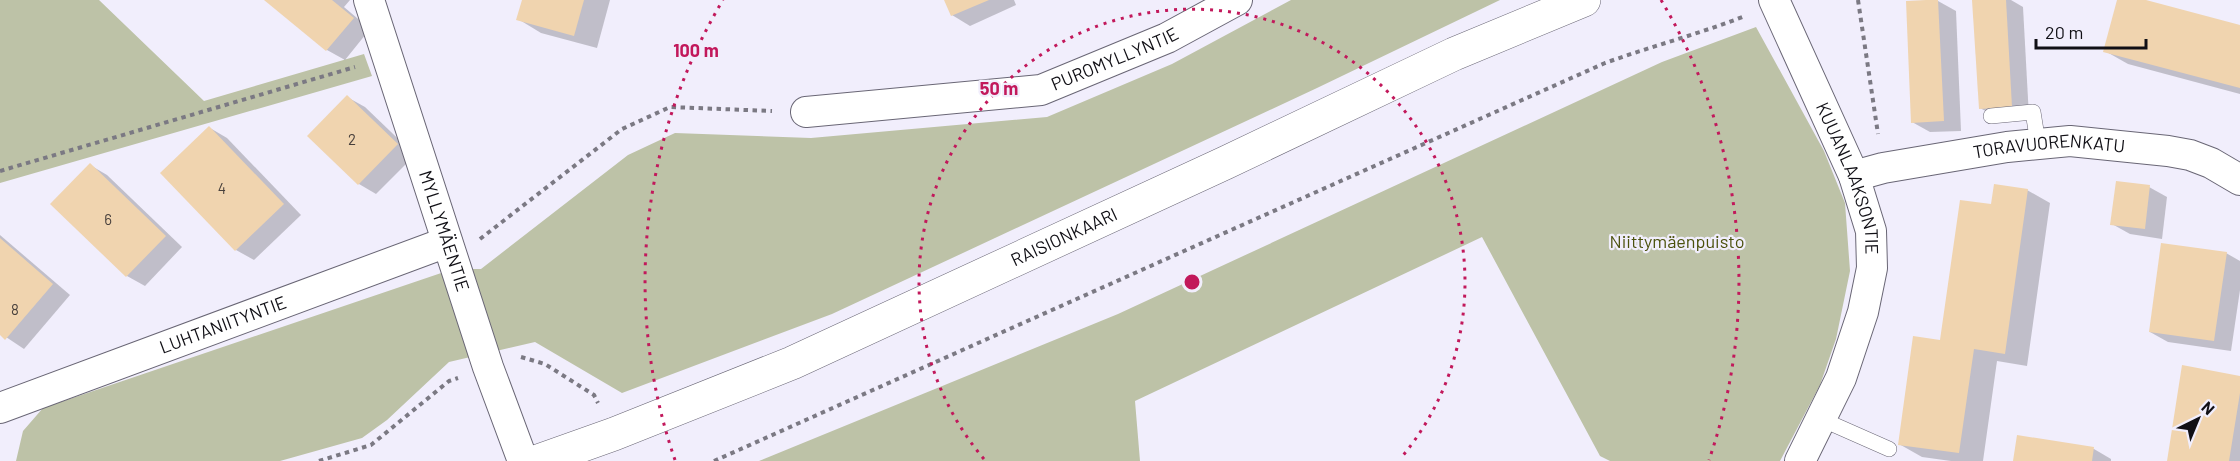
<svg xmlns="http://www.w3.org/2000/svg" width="2240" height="461" font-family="Barlow,sans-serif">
<rect width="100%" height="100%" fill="#f1eefc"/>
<g fill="#bdc2a7">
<polygon points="0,0 99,0 204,101 364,54 372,76 0,183"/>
<polygon points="1291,0 1500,0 1317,88 832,314 622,393 535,342 449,362 387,420 362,438 280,461 16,461 23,431 43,408 453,269 481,269 628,155 675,133 811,138 1047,117 1172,64"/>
<polygon points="1756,27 1824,151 1845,203 1850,271 1836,339 1820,385 1780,461 1610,461 1600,456 1482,237 1135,401 1140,461 759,461 1118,314 1662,62"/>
</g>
<g fill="#0003">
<polygon points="266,0 350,0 344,7 370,29 345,60 327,50"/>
<polygon points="524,0 610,0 597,48 541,33 518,19"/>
<polygon points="945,0 1014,0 1016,5 970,26 952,15"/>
<polygon points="1974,0 2011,0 2023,7 2029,117 1998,118 1980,108"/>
<polygon points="2118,0 2140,0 2240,26 2240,94 2128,64 2105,51"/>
<polygon points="1938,1 1956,11 1961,131 1930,132 1912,122"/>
<polygon points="347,97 365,107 415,155 376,194 359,184"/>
<polygon points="210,128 227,138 301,215 254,260 236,250 163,173"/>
<polygon points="90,165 107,175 182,247 145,286 127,276 52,204"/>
<polygon points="2149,187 2167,197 2162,239 2130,234 2112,224"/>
<polygon points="2027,190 2050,203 2027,366 1997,361 1983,461 1951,461 1922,457 1899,444 1941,342 1992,206"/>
<polygon points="0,235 70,295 24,349 0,333"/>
<polygon points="2226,253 2240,261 2240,290 2231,351 2168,342 2150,332"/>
<polygon points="2240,377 2240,461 2168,461"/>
<polygon points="2094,449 2111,459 2111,461 2014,461"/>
</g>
<g fill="#f0d4af">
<polygon points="264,0 332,0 354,18 326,51"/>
<polygon points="522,0 584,0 574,36 516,20"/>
<polygon points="944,0 989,0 951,16"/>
<polygon points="1926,0 1938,0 1944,121 1911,123 1906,1"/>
<polygon points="1972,0 2006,0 2012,107 1979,109"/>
<polygon points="2117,0 2146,0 2240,25 2240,88 2103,52"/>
<polygon points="347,95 398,144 358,185 307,136"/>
<polygon points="209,126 284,204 235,251 160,173"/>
<polygon points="90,163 166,236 126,277 50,204"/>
<polygon points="2116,181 2150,185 2145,229 2110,225"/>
<polygon points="1994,184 2028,189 2005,354 1974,349 1959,453 1898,445 1913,336 1940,340 1960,200 1991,204"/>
<polygon points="0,238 53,284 5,340 0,335"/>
<polygon points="2161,243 2227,252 2214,341 2149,332"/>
<polygon points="2182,365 2240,376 2240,393 2229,461 2167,461"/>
<polygon points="2017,435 2094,447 2092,461 2013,461"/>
</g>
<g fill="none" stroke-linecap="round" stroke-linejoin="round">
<defs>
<g id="service">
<polyline points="1991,116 2033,112 2038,143"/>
<polyline points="1821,419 1889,449"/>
</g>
<g id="minor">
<path id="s1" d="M369,0L488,367L523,461"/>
<path id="s2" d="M1774,0L1854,176L1871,231L1872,268L1863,312L1841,378L1800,461"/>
<path id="s3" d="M806,112L1041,90L1167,38L1237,0"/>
<path id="s4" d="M1854,176L1883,168L2007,147L2070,141L2168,151L2190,155L2211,163L2240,180"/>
<path id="s5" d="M0,408L447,242"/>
</g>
<g id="secondary">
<path id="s6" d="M538,461L614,434L792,363L1225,163L1454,54L1584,0"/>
</g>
</defs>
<use href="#service" stroke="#696675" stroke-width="16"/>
<use href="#minor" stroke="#696675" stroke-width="32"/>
<use href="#secondary" stroke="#696675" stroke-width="34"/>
<g stroke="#7b7983" stroke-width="4" stroke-dasharray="4.5 4.5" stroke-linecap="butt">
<polyline points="1858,0 1878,134"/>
<polyline points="0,171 355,67"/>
<polyline points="480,239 622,129 670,107 772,111"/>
<polyline points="521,357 545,364 594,395 598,403"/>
<polyline points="319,461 371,445 449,381 458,378"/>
<path d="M714,461L1605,63C1652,46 1699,34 1745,16"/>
</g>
<use href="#service" stroke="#fff" stroke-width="15"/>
<use href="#minor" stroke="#fff" stroke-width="30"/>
<use href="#secondary" stroke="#fff" stroke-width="33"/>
</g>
<g fill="none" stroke="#c2185b" stroke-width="3" stroke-dasharray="3 6">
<path d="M984 459A273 273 0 1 1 1400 459"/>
<path d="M675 460A547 547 0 0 1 723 0M1661 0A547 547 0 0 1 1709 460"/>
</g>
<g text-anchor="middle" stroke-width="4.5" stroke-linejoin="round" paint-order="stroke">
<g font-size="15" fill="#48403c">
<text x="352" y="145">2</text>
<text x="222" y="194">4</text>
<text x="108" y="225">6</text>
<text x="15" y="315">8</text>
</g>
<g font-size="18" fill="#100f15" stroke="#f1eefc">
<text dy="6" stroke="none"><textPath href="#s3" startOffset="316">PUROMYLLYNTIE</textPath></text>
<text dy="6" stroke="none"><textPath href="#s4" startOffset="198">TORAVUORENKATU</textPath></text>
<text dy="6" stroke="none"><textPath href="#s2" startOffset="194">KUUANLAAKSONTIE</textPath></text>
<text dy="6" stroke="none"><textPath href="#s1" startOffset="243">MYLLYMÄENTIE</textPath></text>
<text dy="6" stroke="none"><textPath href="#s6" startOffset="572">RAISIONKAARI</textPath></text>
<text dy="6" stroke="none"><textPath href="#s5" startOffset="238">LUHTANIITYNTIE</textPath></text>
</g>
<g font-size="18" fill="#4b510c" stroke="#f1eefc">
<text x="1677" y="248">Niittymäenpuisto</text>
</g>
</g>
<circle cx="1192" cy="282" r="9" fill="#c2185b" stroke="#f1eefc" stroke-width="3"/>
<g font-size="18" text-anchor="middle" font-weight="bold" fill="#c2185b" stroke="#f1eefc" stroke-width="4.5" stroke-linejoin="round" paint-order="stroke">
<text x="696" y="57">100 m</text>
<text x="999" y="95">50 m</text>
</g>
<g transform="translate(2198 419) rotate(43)" stroke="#f1eefc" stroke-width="4.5" paint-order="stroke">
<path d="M0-4.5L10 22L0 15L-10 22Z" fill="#100f15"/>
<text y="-9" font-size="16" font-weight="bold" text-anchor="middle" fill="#100f15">N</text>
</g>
<path d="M2036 39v9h110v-9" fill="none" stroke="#100f15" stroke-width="3"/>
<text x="2045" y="39" font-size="18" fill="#100f15" stroke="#f1eefc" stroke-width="4.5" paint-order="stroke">20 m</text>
</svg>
